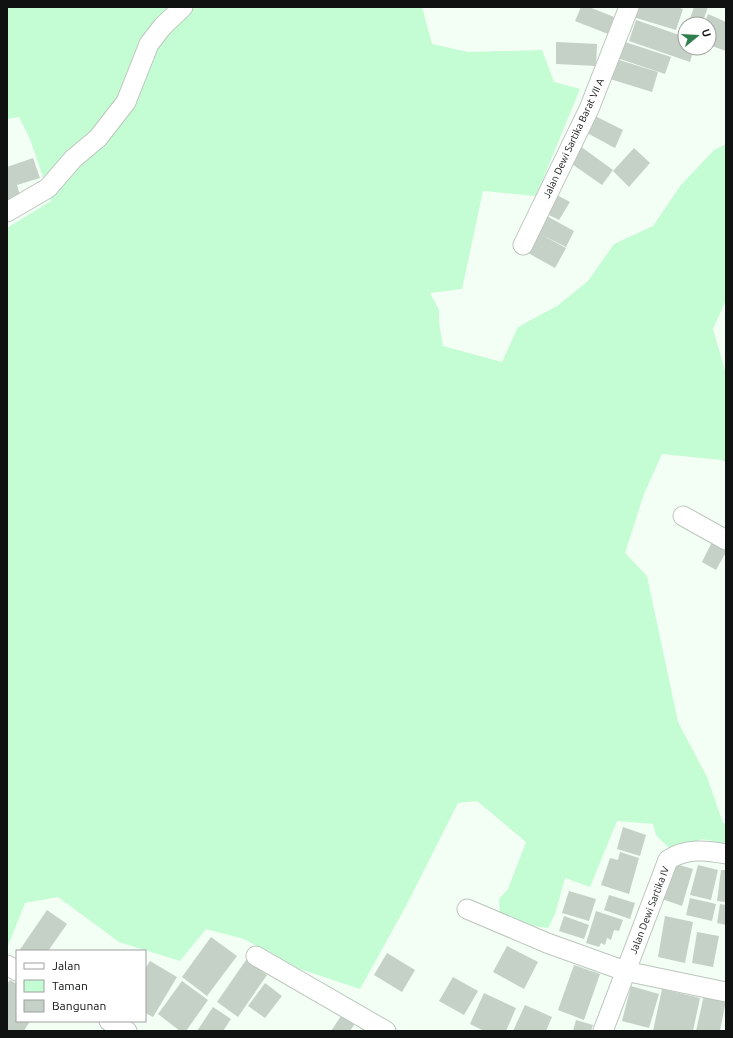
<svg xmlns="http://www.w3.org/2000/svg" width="733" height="1038" font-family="Ubuntu,sans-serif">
<rect width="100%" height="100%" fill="#f3fef5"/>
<polygon fill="#c4fdd4" points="7,7 422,7 432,44 468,52 542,50 554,82 580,89 536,196 483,191 462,289 430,293 439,310 439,322 443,346 502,362 518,327 557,306 588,281 614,244 653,226 681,185 714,150 726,144 726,300 713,329 726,374 726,463 722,460 662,454 644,494 625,553 647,576 678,722 707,777 723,823 726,824 726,844 703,839 670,849 656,835 653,824 617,821 590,887 565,878 555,914 548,928 526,925 500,915 499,899 508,889 526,842 477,801 458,803 406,906 360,989 300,969 244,939 206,929 180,961 119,942 58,897 25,903 7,948 7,228 51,201 30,139 19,117 7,119"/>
<g fill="#c5d0c7">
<polygon points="581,7 589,7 614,17 608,34 575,21"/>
<polygon points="636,7 677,7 683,9 676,30 633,17"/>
<polygon points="694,7 708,7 702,24 688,24"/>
<polygon points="708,14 726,22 726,51 709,45 709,24 704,24"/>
<polygon points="636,20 685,37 685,48 694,48 690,62 629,41"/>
<polygon points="622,41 671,57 665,74 617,58"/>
<polygon points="556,42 597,44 596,66 556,64"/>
<polygon points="616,59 658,72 652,92 610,79"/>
<polygon points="595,116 623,130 615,148 587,133"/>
<polygon points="580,146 613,170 602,185 569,162"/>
<polygon points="634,148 650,163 629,187 613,171"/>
<polygon points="33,158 40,178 17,185 21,199 7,203 7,167"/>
<polygon points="557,195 570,202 559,220 547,214"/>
<polygon points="543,214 574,231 566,247 540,234 566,248 555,268 528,253"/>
<polygon points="713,540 726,547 726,552 716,570 702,562"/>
<polygon points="623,827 646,835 640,856 617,849"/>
<polygon points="620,852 639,858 629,894 601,885 610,858 618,860"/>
<polygon points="672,863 693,869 682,906 662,899"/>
<polygon points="698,865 718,870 711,900 690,895"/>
<polygon points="721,870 726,870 726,902 717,901"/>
<polygon points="569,891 596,899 589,921 562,913"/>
<polygon points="609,895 635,903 630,919 604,910"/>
<polygon points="690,898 716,904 712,921 686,915"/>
<polygon points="720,904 726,905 726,925 717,923"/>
<polygon points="47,910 67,924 48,951 19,951"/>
<polygon points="596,911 623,920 619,931 614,930 611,940 607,938 605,945 601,943 599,947 586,943"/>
<polygon points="564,916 589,925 584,939 559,931"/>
<polygon points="665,916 693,922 685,963 658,957"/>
<polygon points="697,932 719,936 713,967 692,963"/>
<polygon points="211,937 237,956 207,996 182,977"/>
<polygon points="507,946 538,962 524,989 493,972"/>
<polygon points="387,953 415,970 402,992 374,975"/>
<polygon points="246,960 267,975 238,1017 217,1002"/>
<polygon points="150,961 177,977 153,1017 145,1013 145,969"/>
<polygon points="574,965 600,974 584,1020 558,1010"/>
<polygon points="453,977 478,991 464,1015 439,1001"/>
<polygon points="10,980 17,984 17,1021 30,1021 24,1031 7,1031 7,984"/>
<polygon points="182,981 208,1000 186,1031 180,1031 158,1014"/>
<polygon points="265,983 282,996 265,1018 248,1006"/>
<polygon points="631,986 659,994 649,1028 622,1021"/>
<polygon points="662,989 700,998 693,1031 653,1031"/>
<polygon points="484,993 516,1008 506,1031 484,1031 470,1024"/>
<polygon points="704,995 726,1000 720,1031 696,1031"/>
<polygon points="525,1005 552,1017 546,1031 513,1031"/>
<polygon points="213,1007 231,1019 223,1031 197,1031"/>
<polygon points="343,1013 356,1022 350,1031 331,1031"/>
<polygon points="576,1020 593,1025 591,1031 573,1031"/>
</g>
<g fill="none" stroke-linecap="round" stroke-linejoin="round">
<defs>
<g id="minor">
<polyline points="7,212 48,188 73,159 98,138 126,102 149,44 163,26 183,7"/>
<polyline points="523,245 589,109 629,7"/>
<polyline points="683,516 726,540"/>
<polyline points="467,909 547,943 625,971 726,992"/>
<polyline points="256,956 386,1031"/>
<polyline points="7,965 17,971"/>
<polyline points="109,1021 127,1031"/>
<path d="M603,1031L668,860C686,848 706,850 726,854"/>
</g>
</defs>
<use href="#minor" stroke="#bbc6bd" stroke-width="21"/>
<use href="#minor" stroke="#fff" stroke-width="19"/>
</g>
<g text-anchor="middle" stroke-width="4" stroke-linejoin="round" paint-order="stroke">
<g font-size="10" fill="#0f1210" stroke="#fff">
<text transform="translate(573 138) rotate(-65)" y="4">Jalan Dewi Sartika Barat VII A</text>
<text transform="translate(649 910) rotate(-69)" y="4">Jalan Dewi Sartika IV</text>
</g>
</g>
<rect width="733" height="1038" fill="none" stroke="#0f1210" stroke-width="16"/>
<rect x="16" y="950" width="130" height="72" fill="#ffffff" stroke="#9fa09f"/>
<rect x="24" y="963" width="20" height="6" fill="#ffffff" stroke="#9fa09f"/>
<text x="52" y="970" font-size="12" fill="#0f1210">Jalan</text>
<rect x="24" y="980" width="20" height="12" fill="#c4fdd4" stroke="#9fa09f"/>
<text x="52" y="990" font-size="12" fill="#0f1210">Taman</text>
<rect x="24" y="1000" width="20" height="12" fill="#c5d0c7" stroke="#9fa09f"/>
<text x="52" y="1010" font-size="12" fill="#0f1210">Bangunan</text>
<g transform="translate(697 36) rotate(72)"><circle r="19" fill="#ffffff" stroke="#9fa09f"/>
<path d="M0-3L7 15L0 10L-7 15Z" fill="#2f7e4e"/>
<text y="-6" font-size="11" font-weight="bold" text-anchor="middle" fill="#0f1210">U</text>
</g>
</svg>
